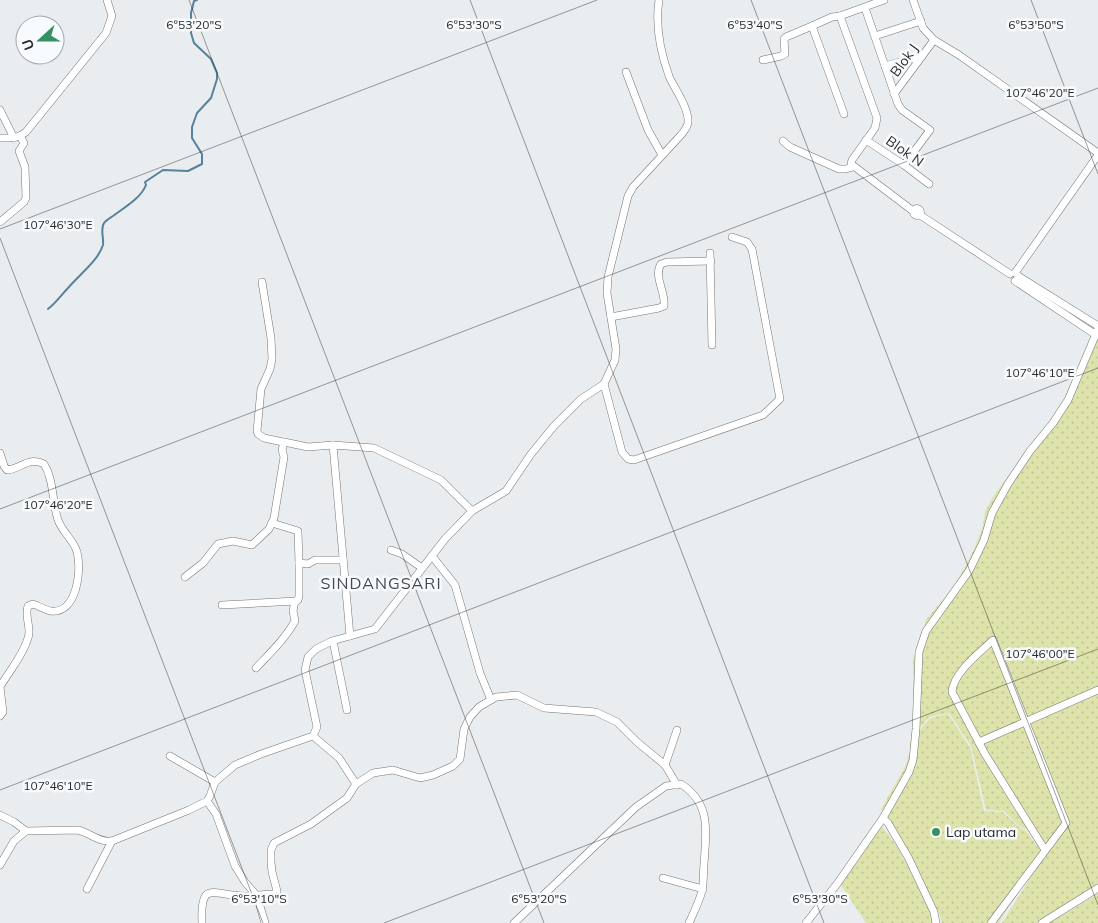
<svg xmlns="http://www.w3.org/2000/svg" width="1098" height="923" font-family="Mulish,sans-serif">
<defs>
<pattern id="grass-dots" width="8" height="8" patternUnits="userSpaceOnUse" patternTransform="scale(1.25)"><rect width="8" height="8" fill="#dee3ab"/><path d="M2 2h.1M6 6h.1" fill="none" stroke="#bec393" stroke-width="1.8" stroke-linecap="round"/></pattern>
</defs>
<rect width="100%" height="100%" fill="#eaedf0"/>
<g fill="url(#grass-dots)">
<polygon points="1098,321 1098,883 1037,923 1002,923 1045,854 1028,830 1018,825 1004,811 986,810 971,746 949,713 929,717 912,738 914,718 913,659 926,620 954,586 965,567 974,549 982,529 985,512 994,495 1050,421 1065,397"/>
<polygon points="948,714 970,747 984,811 1003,812 1018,826 1026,831 1041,851 999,923 942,923 939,913 894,827 881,809 905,767 910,752 910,742 930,718"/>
<polygon points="880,825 889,835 899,850 937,923 866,923 840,884"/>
<polygon points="1098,892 1098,923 1049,923 1094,896"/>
</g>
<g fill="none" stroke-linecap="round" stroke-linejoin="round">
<path stroke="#56829b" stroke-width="2" d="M48,309C57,302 61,295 69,287C79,275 98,261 103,245C104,238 100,229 104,223C106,220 110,218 113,216C125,207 141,198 146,185L145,182L163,170L188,171L202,164V154L192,138V127L197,113L211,98L217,79V73L211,59L194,43L191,33V13L194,1L197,0"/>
<defs>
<g id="minor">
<polyline points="884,0 840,16 877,118 875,128 852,160 851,164 913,211"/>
<polyline points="913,0 923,28 934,40 959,55 1098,153"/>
<polyline points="865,8 898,104 902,110 930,130 904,165"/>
<polyline points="840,16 832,17 812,26 844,114"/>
<polyline points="875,36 921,21"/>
<polyline points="763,60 781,56 785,54 784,39 786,37 812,26"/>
<polyline points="885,66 922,56"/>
<polyline points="626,72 648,130 662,155"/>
<polyline points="894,94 934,40"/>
<polyline points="0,110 14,138"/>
<path d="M0,138C11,138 17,139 26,132L106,33L112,16L107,0"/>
<polyline points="866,140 904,165 929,184"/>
<polyline points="783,141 790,147 839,169 846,169 853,167"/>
<circle cx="917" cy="212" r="3.5"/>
<polyline points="920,215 1010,274"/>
<polyline points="0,222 24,202 26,198 25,167 19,151 24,143 20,136"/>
<polyline points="710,253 712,345"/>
<polyline points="1015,273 1098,155"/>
<polyline points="1018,276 1098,326"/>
<polyline points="1015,281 1096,335"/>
<polyline points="262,282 271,338 272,359 270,369 261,389 257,431 258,434 264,438 283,442"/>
<path d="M611,317L659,308L664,306C666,292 653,276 661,264L667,262L711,261"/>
<polyline points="604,384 622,452 628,459 634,460 763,415 780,399 752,249 747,242 732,237"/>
<path d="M0,453L4,466L7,470C21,469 29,456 44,464C54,480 52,502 58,520C62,532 74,540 77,552C82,570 77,614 51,611C45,610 39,606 33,604L28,606C24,617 32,628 28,638C23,656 9,671 0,687L3,712L0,716"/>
<polyline points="272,523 298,531 299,563"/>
<polyline points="391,550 402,554 422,568"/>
<polyline points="432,556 455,585 480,673 491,700"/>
<polyline points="185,577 203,563 218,544 233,541 252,545 269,529 274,518 284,457 282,450 284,442 308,447 333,445"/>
<polyline points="222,605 296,601 298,600 299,596 299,563 308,564 315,560 343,560"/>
<polyline points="350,636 333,445 374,448 441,480 472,511"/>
<polyline points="333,641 347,710"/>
<path d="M256,668C270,653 285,639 295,621L293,611L295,601"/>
<polyline points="313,736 339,758 356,784"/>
<polyline points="979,742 1098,690"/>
<polyline points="170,756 215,782"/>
<polyline points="665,765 677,730"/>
<polyline points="207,801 216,814 235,866 245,882 257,896 265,923"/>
<polyline points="0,815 14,822 26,831"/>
<polyline points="883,818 888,823 908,857 934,912 936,923"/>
<path d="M0,865L14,841L26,831L78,830C90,833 100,843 112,841L189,810L207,801L210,796L215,782L235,765L261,754L313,736L317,727L305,670L308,657L316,649L332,641L375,629L445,539L472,511L506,491L531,454L554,426L581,399L604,384L615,360L616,349L607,293L608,277L628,196L633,187L681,135C684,131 688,127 688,122C689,108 674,88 669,76C660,51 655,26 659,0"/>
<polyline points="663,878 703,889"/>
<polyline points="87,889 112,841"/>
<path d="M202,923C200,878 214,896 244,896C255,897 264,893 275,894L277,891L272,872L271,862V850L274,843L311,824L347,798L356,784L373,773L393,770L420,778L433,775L453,766L460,759L464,729L470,717L479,707L496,697L517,695L544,708L596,712L617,722L637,742L665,765L677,785"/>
<path d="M514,923L636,807L666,786L681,784C712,804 706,833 704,864C703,873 704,882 702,891C699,902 694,912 689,923"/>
<polyline points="806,923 837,884 883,818 909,772 913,760 916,729 919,652 926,631 969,571 984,540 992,513 1008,484 1030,451 1053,423 1068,400 1098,329"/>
<path d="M991,923L1066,823L993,640C980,652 953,673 952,692L985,754L1045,850"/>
<polyline points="1042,923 1098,888"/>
</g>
</defs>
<use href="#minor" stroke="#737578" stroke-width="8"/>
<use href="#minor" stroke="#fff" stroke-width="7"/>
</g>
<path fill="none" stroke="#292a2b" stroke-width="1" stroke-opacity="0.45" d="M189,0L544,923M470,0L824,923M751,0L1098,905M1031,0L1098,174M0,229L597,0M0,238L263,923M0,509L1098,88M0,790L1098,368M384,923L1098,649"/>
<circle fill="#388f63" stroke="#f8fbfd" stroke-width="2" cx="936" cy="832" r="5"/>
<g text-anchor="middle" stroke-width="5" stroke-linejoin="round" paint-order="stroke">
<g font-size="14" fill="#292a2b" stroke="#f8fbfd">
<text transform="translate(904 60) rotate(-54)" y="5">Blok J</text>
<text transform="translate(905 151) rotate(35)" y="5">Blok N</text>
</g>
<g font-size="14" fill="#292a2b" stroke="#f8fbfd" text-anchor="start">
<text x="946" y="837">Lap utama</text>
</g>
<g font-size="16" letter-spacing="1" fill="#474a4c" stroke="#f8fbfd">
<text x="381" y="589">SINDANGSARI</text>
</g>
</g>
<g font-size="12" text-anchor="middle" fill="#292a2b" stroke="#f8fbfd" stroke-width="5" stroke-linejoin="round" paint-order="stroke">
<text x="1036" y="29">6°53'50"S</text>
<text x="194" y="29">6°53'20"S</text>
<text x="474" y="29">6°53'30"S</text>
<text x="755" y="29">6°53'40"S</text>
<text x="1040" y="97">107°46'20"E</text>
<text x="58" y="229">107°46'30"E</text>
<text x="1040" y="377">107°46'10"E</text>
<text x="58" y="509">107°46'20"E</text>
<text x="1040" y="658">107°46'00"E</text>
<text x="58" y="790">107°46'10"E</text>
<text x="259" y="903">6°53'10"S</text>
<text x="539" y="903">6°53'20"S</text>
<text x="820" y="903">6°53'30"S</text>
</g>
<g transform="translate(40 40) rotate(249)"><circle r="24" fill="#f8fbfd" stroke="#a5a7a9"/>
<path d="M0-4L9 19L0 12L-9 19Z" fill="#388f63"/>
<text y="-8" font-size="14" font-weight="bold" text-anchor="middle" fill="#292a2b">U</text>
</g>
</svg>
